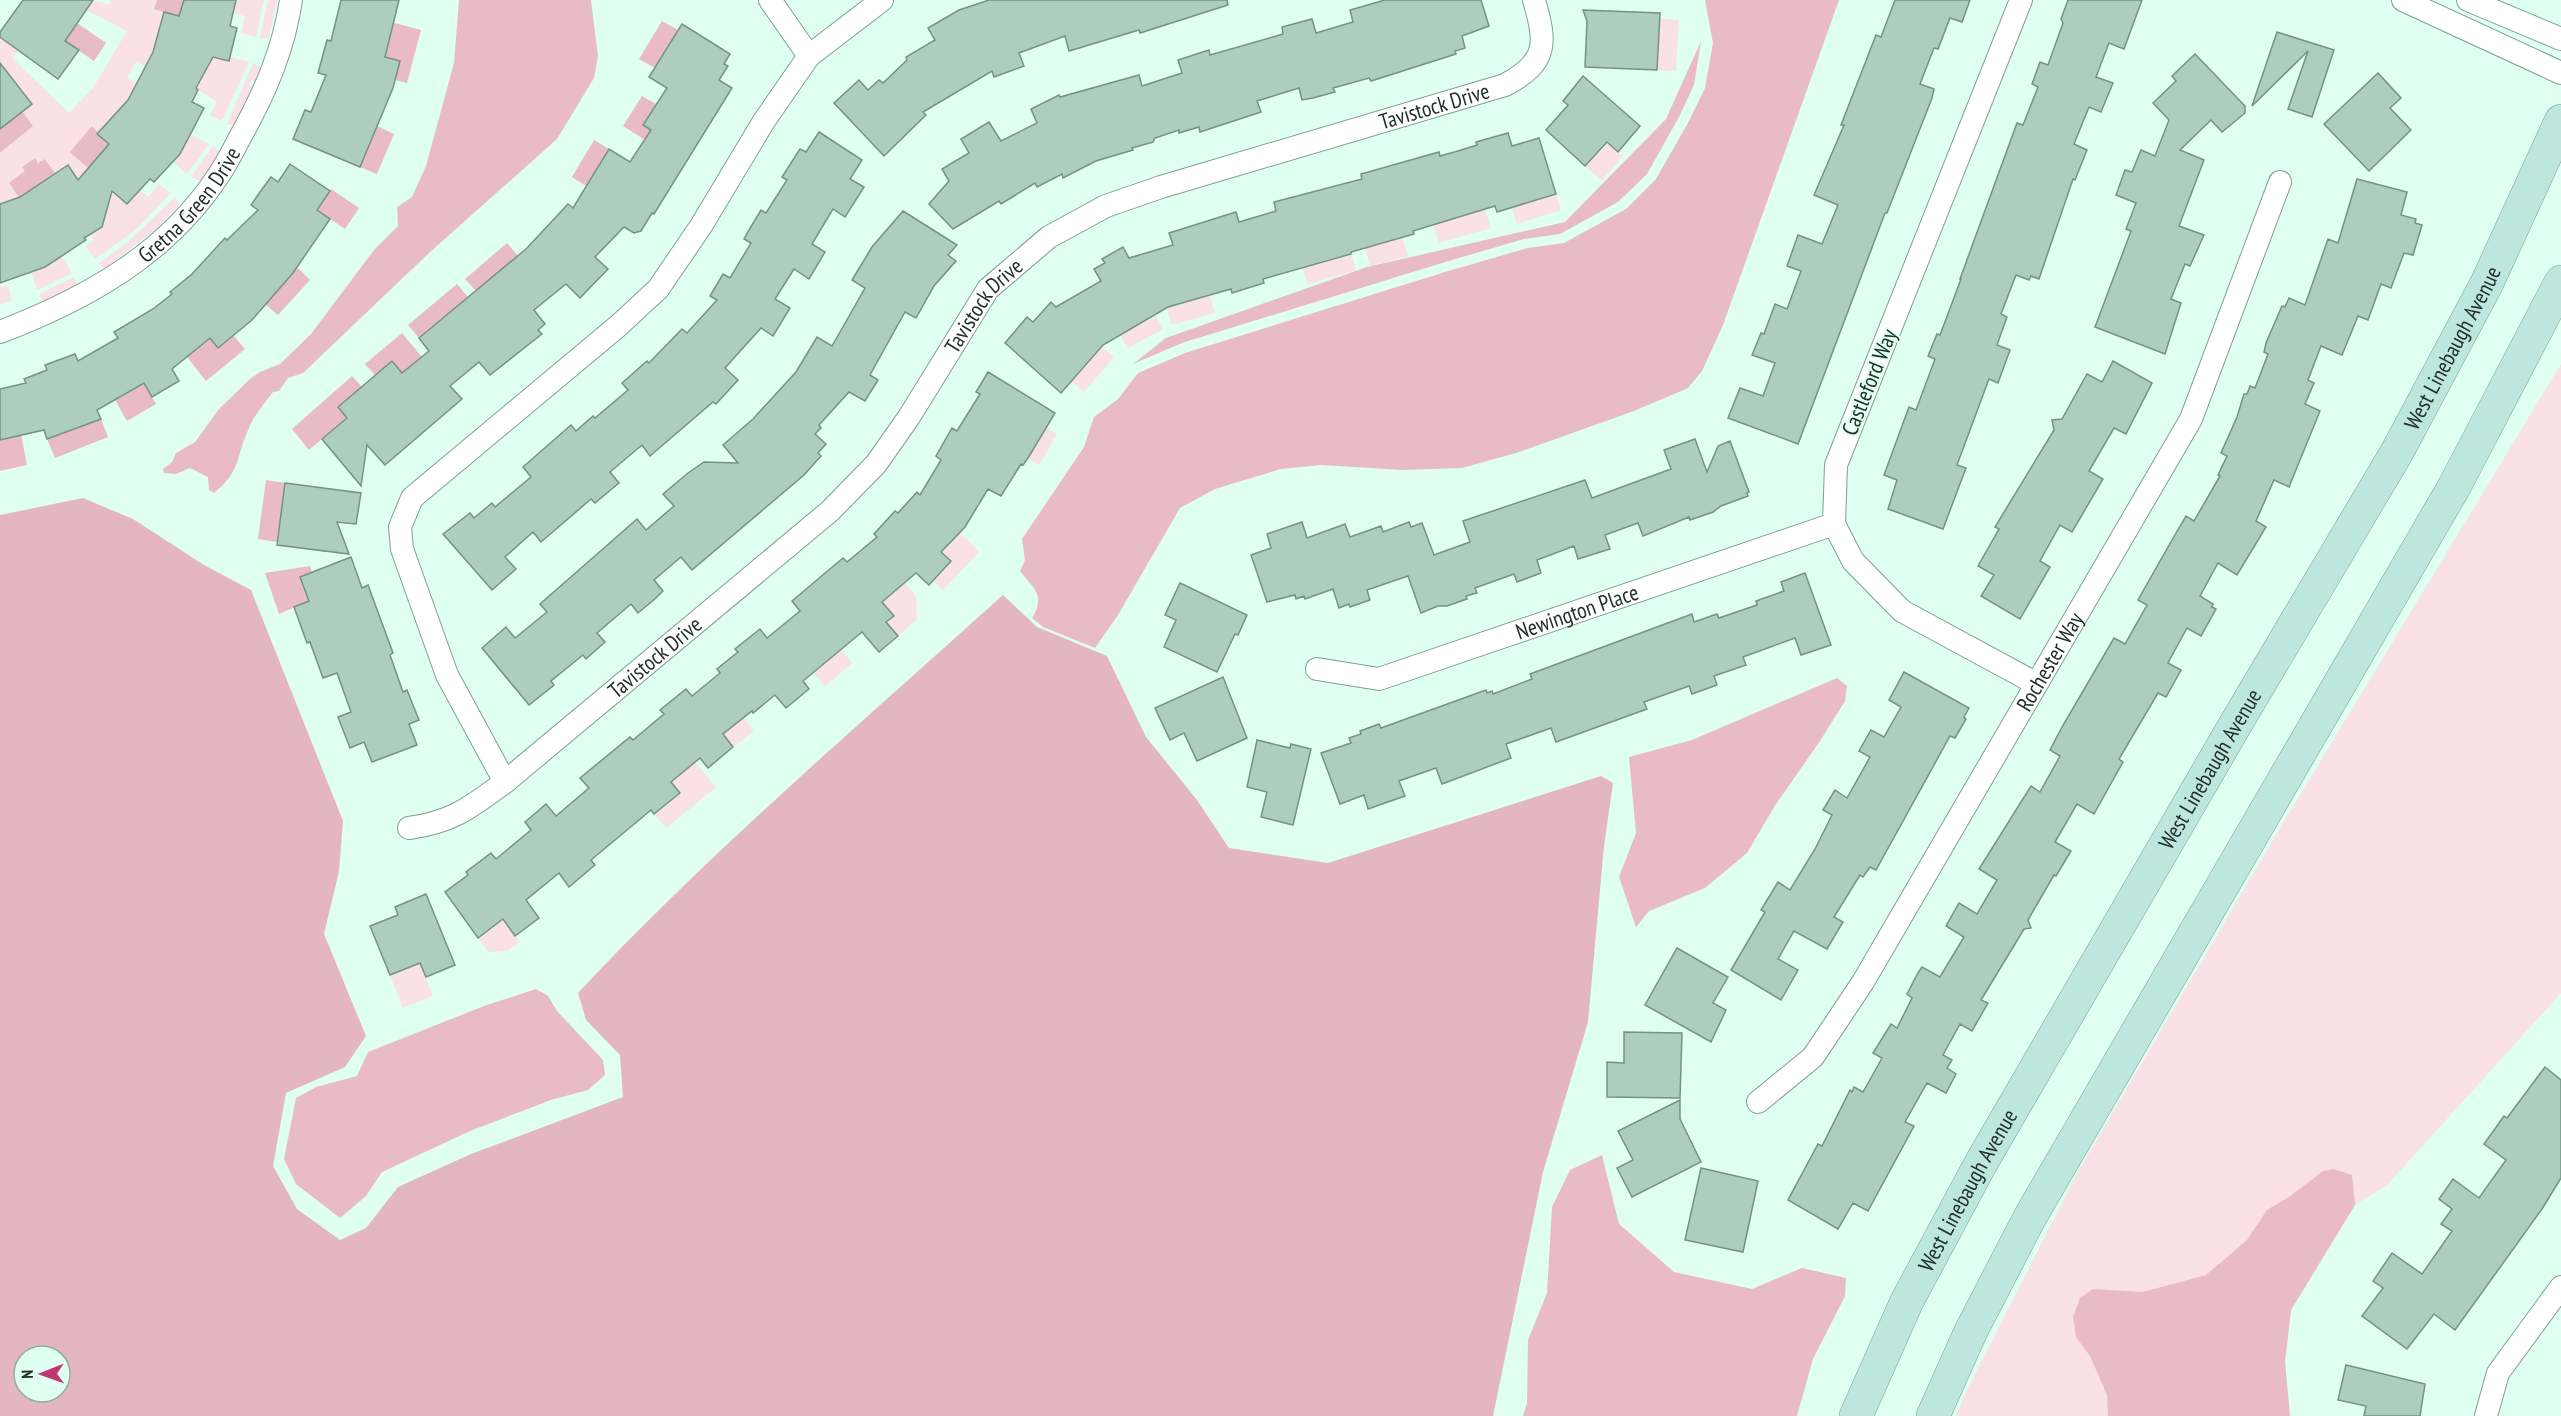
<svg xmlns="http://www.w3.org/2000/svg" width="2561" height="1416" font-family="'PT Sans Narrow',sans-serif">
<rect width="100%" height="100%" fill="#defff2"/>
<g fill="#fae0e7">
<polygon points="45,0 94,0 109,5 111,0 157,0 155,9 164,12 156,42 228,61 230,57 249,62 222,121 210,115 217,102 196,88 153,52 145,66 136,62 127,78 137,83 126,103 209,144 187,174 118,111 99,132 92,127 71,152 126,204 140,190 148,197 159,184 171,193 133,232 95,259 85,246 94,240 87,229 96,231 102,227 104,220 69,165 55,173 46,159 23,167 26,171 9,183 58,258 62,257 72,273 37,290 9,201 0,204 0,153 33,126 22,111 0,63 0,37 19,50 12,58 69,113 93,88 127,31 70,2"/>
<polygon points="236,0 264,0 256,37 241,33 245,16 233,13"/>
<polygon points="268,0 277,0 269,38 260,39"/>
<polygon points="1660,19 1679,20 1676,71 1657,70"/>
<polygon points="253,63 261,67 256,81 251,80 249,85 253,87 235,126 227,124"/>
<polygon points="1607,142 1623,156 1602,180 1585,166"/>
<polygon points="213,146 220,152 200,181 191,177"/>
<polygon points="1556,194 1561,210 1517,224 1512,207"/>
<polygon points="175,197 180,204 157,228 104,269 98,264 129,241"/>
<polygon points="1485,209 1491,228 1439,243 1433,224"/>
<polygon points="1402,237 1408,256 1370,266 1365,248"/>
<polygon points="1351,254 1356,270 1307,284 1303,268"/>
<polygon points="74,277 77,285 43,302 39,294"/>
<polygon points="8,285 12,300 0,304 0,287"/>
<polygon points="1210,296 1215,313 1172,325 1167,308"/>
<polygon points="1156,316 1163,329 1128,348 1120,335"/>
<polygon points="1101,346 1114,357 1084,392 1071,381"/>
<polygon points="2561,364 2561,993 2387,1185 2355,1205 2291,1310 2285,1362 2290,1416 1956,1416 1969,1386 2079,1170 2283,823"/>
<polygon points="1046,427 1057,434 1039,465 1028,458"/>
<polygon points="959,532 979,552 943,590 933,581 951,561 941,552"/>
<polygon points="905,583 916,596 917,619 898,636 887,622 894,616 882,602"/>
<polygon points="841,649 852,663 825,686 813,672"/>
<polygon points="744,718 754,731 733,747 723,734"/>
<polygon points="695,762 716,787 666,828 654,814 680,793 671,782"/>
<polygon points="503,919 520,942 507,951 488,952 478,938"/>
<polygon points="420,963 433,996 403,1008 390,975"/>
</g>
<path fill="#e4b6c3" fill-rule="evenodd" d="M83,498L133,519L204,565L251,590L343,821L339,871L324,934L366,1036L345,1067L286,1093L273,1166L297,1209L340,1240L366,1228L398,1187L471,1154L623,1097L620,1055L586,1020L578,993C711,851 859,725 1003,595L1037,627L1107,656L1146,737L1197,800L1229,848L1328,863L1601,776L1613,783L1604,846L1588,1022L1543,1172L1493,1416H0V515ZM24,1356H60V1392H24Z"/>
<g fill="#e9bbc8">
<polygon points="157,0 184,0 179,16 154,9"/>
<path d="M459,0H591L598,56L594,78L557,139L429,253L303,373L288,378L279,391L273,392C265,403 254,415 249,428C236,456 241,472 214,493L209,490L208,477L190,468L176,474L164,473L163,469L172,462L176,453L195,442L219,409L250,379L260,372L280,364L311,334L374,250L398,226L397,207L412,197L426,166L454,63Z"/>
<path d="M1705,0H1839L1723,325L1702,371L1688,388L1634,411L1516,453L1462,468L1403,470L1321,465L1281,469L1215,489L1180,508L1118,615L1095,648L1043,627L1032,618C1046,595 1034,589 1020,571L1025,560L1022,539L1084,447L1094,417L1118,399L1138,373L1185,353L1445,272L1528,248L1564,243L1626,209L1656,179L1689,121L1705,88L1713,43Z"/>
<polygon points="662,21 678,30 655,68 639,59"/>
<polygon points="391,22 421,30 407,83 395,80 385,57 392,31 389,30"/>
<polygon points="77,23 106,43 94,61 65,41"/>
<polygon points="1701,41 1694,85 1679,117 1647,174 1618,202 1560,234 1524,239 1442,263 1182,343 1133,364 1166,338 1367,267 1565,222 1666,119"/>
<polygon points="642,96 656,104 643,125 651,130 645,140 623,126"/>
<polygon points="22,111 33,126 0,153 0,129"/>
<polygon points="92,126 109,144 88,168 70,152"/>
<polygon points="377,126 394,134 377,174 360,167"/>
<polygon points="594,140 609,149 586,186 572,177"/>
<polygon points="35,158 38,163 45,159 55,173 19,198 9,183 25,171 22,167"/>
<polygon points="331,189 359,208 345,229 317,210"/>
<polygon points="507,243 518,256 476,291 465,279"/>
<polygon points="298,268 310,280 278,315 265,304"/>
<polygon points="457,284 468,297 419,338 408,325"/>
<polygon points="402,333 422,357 402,373 392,361 375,375 365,364"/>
<polygon points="234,336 245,349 206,381 187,357 210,338 218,348"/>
<polygon points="352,376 362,387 347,418 309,450 292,429"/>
<polygon points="144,383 156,404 127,421 115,400"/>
<polygon points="101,419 108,437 55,458 47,439"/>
<polygon points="21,435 27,465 0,471 0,440"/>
<polygon points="266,480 285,483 277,542 258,539"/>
<polygon points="310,566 312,572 301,577 309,601 279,614 265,573"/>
<polygon points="1837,678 1847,686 1845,701 1820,741 1776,804 1747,853 1705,888 1649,911 1636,927 1619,877 1636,833 1629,757 1692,740"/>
<polygon points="536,989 548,996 557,1011 603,1060 605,1075 588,1090 551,1100 470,1131 382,1172 366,1196 340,1218 296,1184 284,1159 296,1098 316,1087 357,1076 368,1052 484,1006"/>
<polygon points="1602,1155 1619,1224 1674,1272 1752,1289 1802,1268 1846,1278 1845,1296 1813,1359 1797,1416 1523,1416 1527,1403 1528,1340 1547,1293 1552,1207 1570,1170"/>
<polygon points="2334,1169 2352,1175 2355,1205 2291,1310 2285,1362 2290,1416 2108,1416 2107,1395 2090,1356 2076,1337 2073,1317 2080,1298 2093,1289 2143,1292 2206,1275 2247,1240 2267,1210 2289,1197 2323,1171"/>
</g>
<g fill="#adcdc1" stroke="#749287" stroke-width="1.5">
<polygon points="23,0 93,0 65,41 79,50 58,79 0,37 0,32"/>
<polygon points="184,0 236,0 230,26 237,28 229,61 213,57 196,88 198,90 192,102 204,108 180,154 154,182 150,179 127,204 112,191 102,227 84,238 86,240 45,267 0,283 0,204 20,197 68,165 78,180 109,144 97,134 128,100 153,52 164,12 179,16"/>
<polygon points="341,0 399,0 385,57 400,61 393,88 360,167 293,139 305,110 311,112 326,75 318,73 327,40 331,41"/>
<polygon points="989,0 1227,0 1228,5 1140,33 1139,30 1069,51 1065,36 1019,53 1024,66 994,77 992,71 923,112 926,115 884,156 834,103 859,80 868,90 879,80 883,83 907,60 906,57 935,40 928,28 959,10"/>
<polygon points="1385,0 1481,0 1489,26 1462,36 1465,48 1455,51 1456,54 1371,81 1369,78 1333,88 1335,92 1313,98 1302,100 1299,88 1257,101 1261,112 1200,132 1199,127 1179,133 1179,130 1155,138 1153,142 1132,148 1133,150 1096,161 1063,178 1062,174 1037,187 1035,183 1001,204 999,201 953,229 929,204 949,181 942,169 969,153 961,139 989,122 1001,141 1037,123 1031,109 1059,95 1060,97 1139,75 1142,86 1182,73 1178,60 1209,50 1210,55 1283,34 1282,27 1312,19 1316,33 1353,22 1350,10"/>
<polygon points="1895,0 1970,0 1962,22 1950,18 1938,49 1934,48 1920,84 1934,89 1932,98 1887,213 1885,213 1798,444 1728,418 1740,388 1763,396 1775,363 1752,355 1761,333 1764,334 1775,304 1787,309 1801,271 1787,266 1798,235 1822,244 1838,205 1814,195 1844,125 1841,125 1876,35 1881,37"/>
<polygon points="2068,0 2142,0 2124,49 2109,43 2096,77 2113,83 2101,112 2089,107 2074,144 2087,150 2075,180 2073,179 2039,279 2031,276 2029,280 2016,275 2001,314 2007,317 1997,345 2010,350 1998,383 1989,379 1957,465 1966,468 1943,529 1888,509 1897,480 1884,475 1909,407 1916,410 1935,359 1928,356 1937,334 1940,335 1961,279 1960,279 2017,123 2023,125 2038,87 2032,84 2040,62 2048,65 2063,23 2061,19"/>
<polygon points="1583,10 1660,13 1657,70 1585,67 1587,21"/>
<polygon points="682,24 730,54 724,64 728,66 719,80 732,88 654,214 652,213 641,231 634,233 624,227 595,257 608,269 580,298 566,284 534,310 545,324 538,330 542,334 490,375 479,362 450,386 462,399 385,465 367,445 361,486 322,439 347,418 338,407 392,361 402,373 429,351 419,338 526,249 568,204 573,208 609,149 630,162 651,130 643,125 667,88 649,77"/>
<polygon points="2277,32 2334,50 2312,117 2288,109 2308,51 2252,106"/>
<polygon points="2195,54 2245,106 2245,113 2222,132 2211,120 2180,150 2204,160 2179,226 2204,235 2190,266 2185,264 2171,299 2181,303 2165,354 2095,327 2131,231 2126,229 2136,203 2116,195 2125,170 2132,172 2141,150 2155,156 2169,120 2153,103 2176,81 2172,76"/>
<polygon points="0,63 32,104 0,129"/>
<polygon points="2378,73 2401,98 2390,108 2411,130 2369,171 2324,124"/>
<polygon points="1583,76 1640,126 1618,152 1607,142 1585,166 1546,130 1568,105 1563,101"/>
<polygon points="819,132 862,160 850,179 864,187 845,217 833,209 812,244 825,252 809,279 794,269 775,299 790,308 773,336 761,328 725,368 738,380 716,404 713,402 650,456 642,445 610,472 619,483 595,503 591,499 541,542 533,532 505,557 516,569 492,590 443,534 470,513 474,518 492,503 495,507 531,477 523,467 571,425 576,431 593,416 595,418 628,390 622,383 647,361 649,363 682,329 687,333 717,300 710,296 723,274 730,278 751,243 744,239 749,230 761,210 766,213 787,180 782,177 800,149 806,152"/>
<polygon points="1508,133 1512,146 1539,138 1556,194 1497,212 1495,206 1413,231 1414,234 1351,252 1351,254 1263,279 1264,283 1232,293 1231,289 1168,307 1103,345 1061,393 1005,343 1027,317 1033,322 1051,302 1056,307 1101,281 1094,269 1105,263 1102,259 1123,247 1129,258 1173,245 1169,233 1236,212 1239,222 1276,211 1274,202 1362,179 1361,174 1439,152 1440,156 1458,151 1477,145 1476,142"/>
<polygon points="290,164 330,191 317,210 330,219 293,273 252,320 218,348 210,338 172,369 179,381 152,397 144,383 97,410 101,419 47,439 44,430 0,440 0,389 26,383 24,379 47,370 45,365 75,354 78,361 118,338 114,332 153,309 172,294 170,292 192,274 225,238 227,240 258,210 251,205 260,192 271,177 278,182"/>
<polygon points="2357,179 2407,192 2401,215 2416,219 2415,223 2422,225 2413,255 2404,253 2391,288 2381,284 2368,320 2358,316 2342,355 2321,346 2308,380 2314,383 2305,404 2320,411 2289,487 2274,480 2256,521 2266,527 2237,575 2218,563 2200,596 2213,604 2212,607 2216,609 2201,636 2187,628 2168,663 2181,670 2166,697 2158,693 2119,759 2123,762 2094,814 2077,804 2055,842 2071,851 2056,876 2054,875 2028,920 2031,928 2024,929 1981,1000 1988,1003 1972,1031 1960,1024 1943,1055 1952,1060 1947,1068 1956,1074 1946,1093 1927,1083 1905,1122 1914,1126 1868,1211 1853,1203 1838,1229 1788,1200 1818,1144 1822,1146 1850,1090 1852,1092 1854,1087 1863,1092 1882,1058 1873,1053 1891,1024 1897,1028 1912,998 1907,994 1918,973 1922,967 1940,977 1964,937 1946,926 1959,903 1977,914 1997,880 1979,869 2031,786 2040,792 2060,756 2050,750 2062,727 2114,638 2125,644 2147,605 2138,600 2172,540 2186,516 2194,521 2220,476 2218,475 2227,456 2221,453 2237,417 2244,394 2247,394 2250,386 2255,388 2268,354 2264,352 2266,343 2282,306 2285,307 2289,298 2305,305 2328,239 2338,243"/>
<polygon points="903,211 957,245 948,255 956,261 934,286 916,318 905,312 870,375 878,380 865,401 849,392 819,425 821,428 815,434 826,444 818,453 821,456 804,475 692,570 681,557 654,580 663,591 656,598 638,613 631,604 597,633 605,642 586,659 583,655 551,681 554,685 529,705 482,648 506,627 515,638 547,612 540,604 637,519 646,530 674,506 663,494 688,473 704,462 738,463 723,445 753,419 796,372 817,337 832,346 865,288 852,280 872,247"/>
<polygon points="2113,361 2152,383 2126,434 2114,428 2089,471 2103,479 2072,532 2060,525 2040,561 2050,567 2020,619 1981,596 1994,575 1978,566 1999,529 1995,527 2054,430 2052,420 2062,419 2087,374 2102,382"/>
<polygon points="988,372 1055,413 1028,458 1023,465 1021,464 1001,496 988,489 965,527 941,552 951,561 929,585 916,573 882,602 894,616 886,622 898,636 879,652 862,632 803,681 809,689 786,708 775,695 753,713 752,711 723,734 733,747 708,768 700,758 671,782 680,793 654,814 651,810 591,860 595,865 569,887 559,873 526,900 539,918 515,936 503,919 478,938 445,892 468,875 466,872 491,853 496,859 531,830 525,822 546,804 556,816 589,788 580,778 630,737 633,740 664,714 660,710 686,689 692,696 720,673 717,669 738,652 735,649 760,629 767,638 800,611 792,601 843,558 847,562 877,537 874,534 895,511 898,513 917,492 920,495 941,460 936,456 952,428 957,431 980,394 976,392"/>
<polygon points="1695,439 1707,472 1718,446 1730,441 1749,492 1747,493 1748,496 1721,506 1713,512 1690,520 1689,517 1643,536 1638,523 1605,535 1610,549 1578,559 1574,546 1537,560 1541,573 1517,582 1514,574 1475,588 1477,593 1466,596 1467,599 1447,606 1438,606 1421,613 1408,576 1367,590 1370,600 1350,607 1349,604 1339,608 1333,589 1305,599 1304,596 1296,599 1295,595 1267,602 1251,555 1271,548 1267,534 1302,522 1307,538 1345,524 1350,537 1381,526 1383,532 1409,522 1411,527 1422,523 1434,555 1470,542 1463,521 1585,480 1592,498 1671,469 1664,450"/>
<polygon points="285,483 361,493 356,524 337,522 349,554 277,545"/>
<polygon points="351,557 362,588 368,585 393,653 390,655 403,692 407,690 419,720 409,724 417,745 372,762 364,742 350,748 338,717 351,712 337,673 323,678 310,642 307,643 294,607 309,601 300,577"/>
<polygon points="1805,573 1831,645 1801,655 1795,638 1743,657 1746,665 1714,676 1717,685 1692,694 1689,686 1644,702 1647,709 1556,742 1551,728 1506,744 1511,758 1442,784 1436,768 1399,781 1405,796 1368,809 1364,795 1340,804 1321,753 1351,743 1349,738 1361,734 1360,731 1379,724 1381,728 1486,690 1487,693 1492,691 1493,694 1532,679 1530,674 1692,614 1694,622 1717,614 1719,618 1757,605 1756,601 1784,591 1781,582"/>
<polygon points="1180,583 1247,615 1238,635 1235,634 1217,672 1164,647 1176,620 1165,615"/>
<polygon points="1904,672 1969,708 1964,717 1966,719 1955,738 1950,736 1876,870 1870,867 1863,877 1860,875 1834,917 1843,922 1827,949 1794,931 1778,959 1798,970 1781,1000 1731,970 1765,912 1761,910 1778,882 1790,890 1815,849 1832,815 1823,810 1835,790 1847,798 1870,757 1859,751 1871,730 1884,737 1901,707 1889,700"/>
<polygon points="1223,677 1247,738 1197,761 1184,733 1170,740 1155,708"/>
<polygon points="1257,740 1290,748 1291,744 1311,749 1293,825 1261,817 1267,792 1247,787"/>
<polygon points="426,894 455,965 426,977 420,963 390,975 370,926 398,915 395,907"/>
<polygon points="1677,948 1728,977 1713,1003 1726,1010 1711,1042 1645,1005"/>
<polygon points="1624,1032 1682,1033 1680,1098 1607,1097 1607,1062 1624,1063"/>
<polygon points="2545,1067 2561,1080 2561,1178 2542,1209 2455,1330 2434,1314 2407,1349 2362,1316 2383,1288 2373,1281 2392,1253 2422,1274 2452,1231 2441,1224 2452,1209 2439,1199 2453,1179 2479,1198 2506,1160 2484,1144 2504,1116 2507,1118"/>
<polygon points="1680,1100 1680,1119 1701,1162 1632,1197 1617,1168 1633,1160 1618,1131"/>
<polygon points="1701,1168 1758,1181 1743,1252 1685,1240"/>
<polygon points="2346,1365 2425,1384 2420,1416 2364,1416 2366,1406 2338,1400"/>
</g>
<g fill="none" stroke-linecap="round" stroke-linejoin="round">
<defs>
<g id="minor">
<polyline points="770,0 809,56"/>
<polyline points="2021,0 1836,465 1834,524 1853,561 1902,611 2035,683"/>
<polyline points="2403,0 2561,73"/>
<polyline points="2468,0 2561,39"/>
<path id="s1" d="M0,332C86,299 166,255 218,176C228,162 235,146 243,132C266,90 284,48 291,0"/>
<path id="s2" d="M1317,669L1379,679L1834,524"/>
<polyline points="505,782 447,675 402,549 400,527 412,498 618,326 658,289 701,226 764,121 809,56 882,0"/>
<path id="s3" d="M409,828C453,822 471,807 505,782L830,511L876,464L909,417L988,289L1049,237L1106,206L1161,187L1505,85C1549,62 1546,42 1534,0"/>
<path id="s4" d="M1758,1102L1813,1057L1863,982L2191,419L2280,182"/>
<polyline points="2486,1416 2498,1373 2561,1287"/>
</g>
<g id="secondary">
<path id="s5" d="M1856,1416L1907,1301L1981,1163L2235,725L2397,452L2487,283L2561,121"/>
<polyline points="1933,1416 1971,1331 2030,1217 2454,487 2561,282"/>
</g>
</defs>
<use href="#minor" stroke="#809f93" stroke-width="24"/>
<use href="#secondary" stroke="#809f93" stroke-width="34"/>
<use href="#minor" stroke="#fff" stroke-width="22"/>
<use href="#secondary" stroke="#bde6dc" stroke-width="33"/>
</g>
<g text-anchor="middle" stroke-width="4.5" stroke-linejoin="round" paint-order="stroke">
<g font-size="22" fill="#222f2a" stroke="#defff2">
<text dy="8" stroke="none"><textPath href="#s3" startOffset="1293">Tavistock Drive</textPath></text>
<text dy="8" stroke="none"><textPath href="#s1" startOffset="232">Gretna Green Drive</textPath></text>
<text dy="8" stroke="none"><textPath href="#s3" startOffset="789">Tavistock Drive</textPath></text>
<text dy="8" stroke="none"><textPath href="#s5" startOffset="1224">West Linebaugh Avenue</textPath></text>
<text transform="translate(1869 382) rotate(-68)" y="8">Castleford Way</text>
<text dy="8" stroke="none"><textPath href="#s2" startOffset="272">Newington Place</textPath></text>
<text dy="8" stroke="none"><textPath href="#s3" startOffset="303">Tavistock Drive</textPath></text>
<text dy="8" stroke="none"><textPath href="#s4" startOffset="532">Rochester Way</textPath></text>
<text dy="8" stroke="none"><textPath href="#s5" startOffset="738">West Linebaugh Avenue</textPath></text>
<text dy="8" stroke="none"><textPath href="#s5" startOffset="252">West Linebaugh Avenue</textPath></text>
</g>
</g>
<g transform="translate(42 1374) rotate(269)"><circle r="28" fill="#defff2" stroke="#93aca2" stroke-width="1.5"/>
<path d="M0-4.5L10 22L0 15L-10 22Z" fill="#c13771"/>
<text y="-9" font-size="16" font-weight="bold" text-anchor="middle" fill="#222f2a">N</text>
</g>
</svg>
